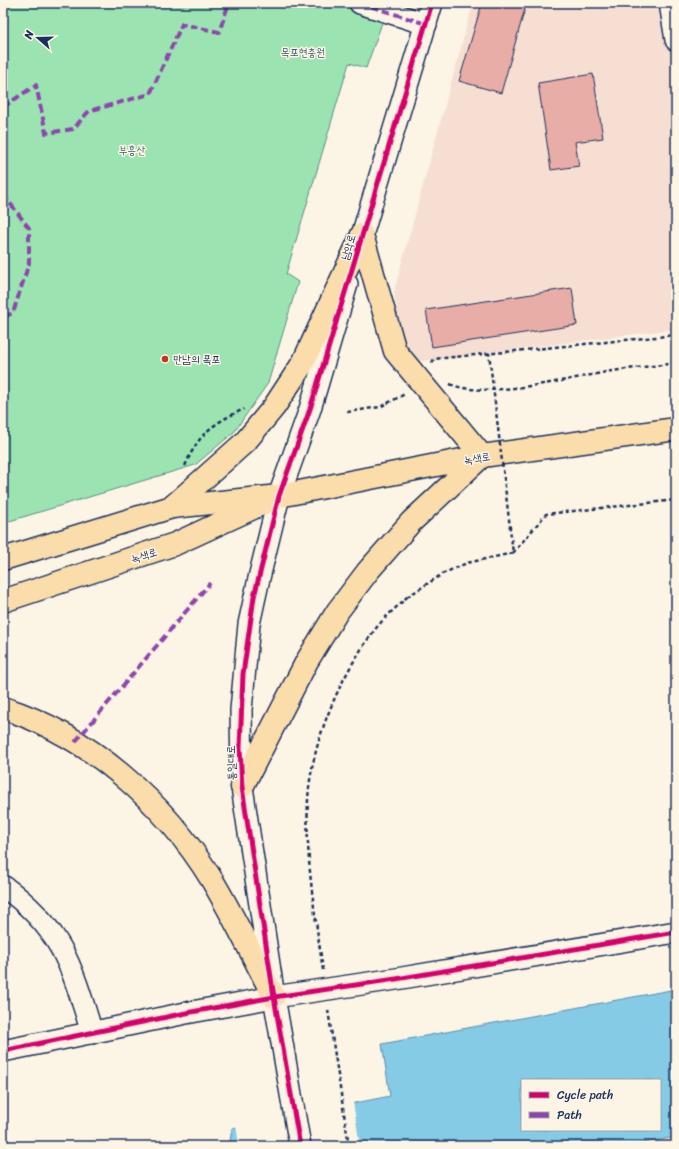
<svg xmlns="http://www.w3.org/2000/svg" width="679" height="1149" font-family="Sriracha,'Poor Story',sans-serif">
<rect width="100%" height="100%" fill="#fcf5e5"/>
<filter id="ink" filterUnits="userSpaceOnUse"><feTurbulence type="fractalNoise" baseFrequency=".025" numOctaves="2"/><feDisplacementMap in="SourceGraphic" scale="8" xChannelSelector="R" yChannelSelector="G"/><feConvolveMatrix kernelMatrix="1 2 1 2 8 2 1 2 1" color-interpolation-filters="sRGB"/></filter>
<g filter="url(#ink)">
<polygon fill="#f6dfd2" points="473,3 676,3 676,329 415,362 407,351 398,320 394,291"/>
<polygon fill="#9be4b2" stroke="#5b8a88" points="3,3 389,3 366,68 349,63 286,274 298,282 268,383 234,432 195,465 3,523"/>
<path fill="#85cbe6" stroke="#5b8db0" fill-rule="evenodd" d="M676,989V1137L628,1146H225L230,1141L232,1128L390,1096L382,1044ZM522,1080H660V1130H522Z"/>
<polygon fill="#fcf5e5" points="353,1102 360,1146 239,1146 236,1125"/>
<g fill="#e8ada7" stroke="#1b2f5e">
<polygon points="482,3 520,3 526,5 501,93 459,81"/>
<polygon points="593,74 603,138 575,142 579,166 551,170 538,83"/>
<polygon points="572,288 577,325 432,347 426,310"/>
</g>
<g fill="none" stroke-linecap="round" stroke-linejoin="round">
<defs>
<g id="minor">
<polyline points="360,3 426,24"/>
<polyline points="670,3 676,40"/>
<polyline points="357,252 432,3"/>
<path d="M3,886C62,928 72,967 92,1033"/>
<polyline points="3,1051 186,1013 274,997 396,979 676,932"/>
<polyline points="300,1146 274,997 242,787 241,710 249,624 260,574 279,496 310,409 347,284"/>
</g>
<g id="major">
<polyline points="172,507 245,442 274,407 303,363 362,235"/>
<polyline points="3,559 172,507 279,496 482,456 676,429"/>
<polyline points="3,601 175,544 266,502"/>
<path d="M3,708C89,735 165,803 212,880C234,917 254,958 274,997"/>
<polyline points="242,787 307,661 337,612 368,571 411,522 482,456 395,351 362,235"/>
</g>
</defs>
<use href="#minor" stroke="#1b2f5e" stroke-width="24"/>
<use href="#major" stroke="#1b2f5e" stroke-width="25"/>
<g stroke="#1b2f5e" stroke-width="2.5" stroke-dasharray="4 3" stroke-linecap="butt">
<polyline points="432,363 434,359 676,335"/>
<path d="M450,384C486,400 572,378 612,371C633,368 655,366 676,363"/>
<polyline points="347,412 380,407 405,394"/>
<path d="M185,466C199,433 212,424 244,409"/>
<polyline points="513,553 546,514 676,500"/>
<path d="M323,970C315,914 305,857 308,800C311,742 341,673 377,627C386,616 397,607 407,597"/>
<polyline points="328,1010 349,1146"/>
</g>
<use href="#minor" stroke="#fcf5e5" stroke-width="21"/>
<use href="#major" stroke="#fbddab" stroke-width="22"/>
<polyline stroke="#1b2f5e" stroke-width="2.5" stroke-dasharray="4 3" stroke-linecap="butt" points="407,597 444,573 467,563 513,553 489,353"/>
<g stroke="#8e44ad" stroke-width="4" stroke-dasharray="8 4" stroke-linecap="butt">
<polyline points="360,3 426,24"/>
<polyline points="3,107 36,85 46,133 73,129 89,111 150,94 182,24 219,32 229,3"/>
<polyline points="3,194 29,228 29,263 13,313 3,317"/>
<polyline points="75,742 210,583"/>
</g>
<defs>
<g id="cycleway">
<polyline points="3,1051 186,1013 274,997 396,979 676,932"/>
<polyline points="300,1146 274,997 242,787 240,748 243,674 254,597 279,496 310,409 432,3"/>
</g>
</defs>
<use href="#cycleway" stroke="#fcf5e5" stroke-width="8"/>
<use href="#cycleway" stroke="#d6006c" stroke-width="5"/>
</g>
</g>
<circle fill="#c8321e" stroke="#fcf5e5" stroke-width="1.5" cx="165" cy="359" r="4"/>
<g text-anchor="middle" stroke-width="3" stroke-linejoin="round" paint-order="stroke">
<g font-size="11" fill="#3b5c73" stroke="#fcf5e5">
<text x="303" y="56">목포현충원</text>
<text x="132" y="154">부흥산</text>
</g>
<g font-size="11" fill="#1b2f5e" stroke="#fcf5e5">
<text transform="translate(348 247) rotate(-73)" y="4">남악로</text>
<text transform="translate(477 458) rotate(-10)" y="4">녹색로</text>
<text transform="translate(144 555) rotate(-18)" y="4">녹색로</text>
<text transform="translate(231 763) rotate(-92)" y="4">통일대로</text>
</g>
<g font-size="11" fill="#1b2f5e" stroke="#fcf5e5" text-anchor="start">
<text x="173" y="363">만남의 폭포</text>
</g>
</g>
<rect width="679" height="1149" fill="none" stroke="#fcf5e5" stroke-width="16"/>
<rect x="8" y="8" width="663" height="1133" fill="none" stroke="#1b2f5e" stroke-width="1.5" filter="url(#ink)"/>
<rect x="521" y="1079" width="140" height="52" fill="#fcf5e5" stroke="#a2a6af"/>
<rect x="529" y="1092" width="20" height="6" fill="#d6006c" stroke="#a2a6af"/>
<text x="557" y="1099" font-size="12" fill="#1b2f5e">Cycle path</text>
<rect x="529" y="1112" width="20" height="6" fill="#8e44ad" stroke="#a2a6af"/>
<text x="557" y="1119" font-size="12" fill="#1b2f5e">Path</text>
<g transform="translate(38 38) rotate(290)" stroke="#fcf5e5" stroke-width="3" paint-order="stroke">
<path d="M0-3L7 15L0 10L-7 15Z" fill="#1b2f5e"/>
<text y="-6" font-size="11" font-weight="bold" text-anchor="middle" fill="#1b2f5e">N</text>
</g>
</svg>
